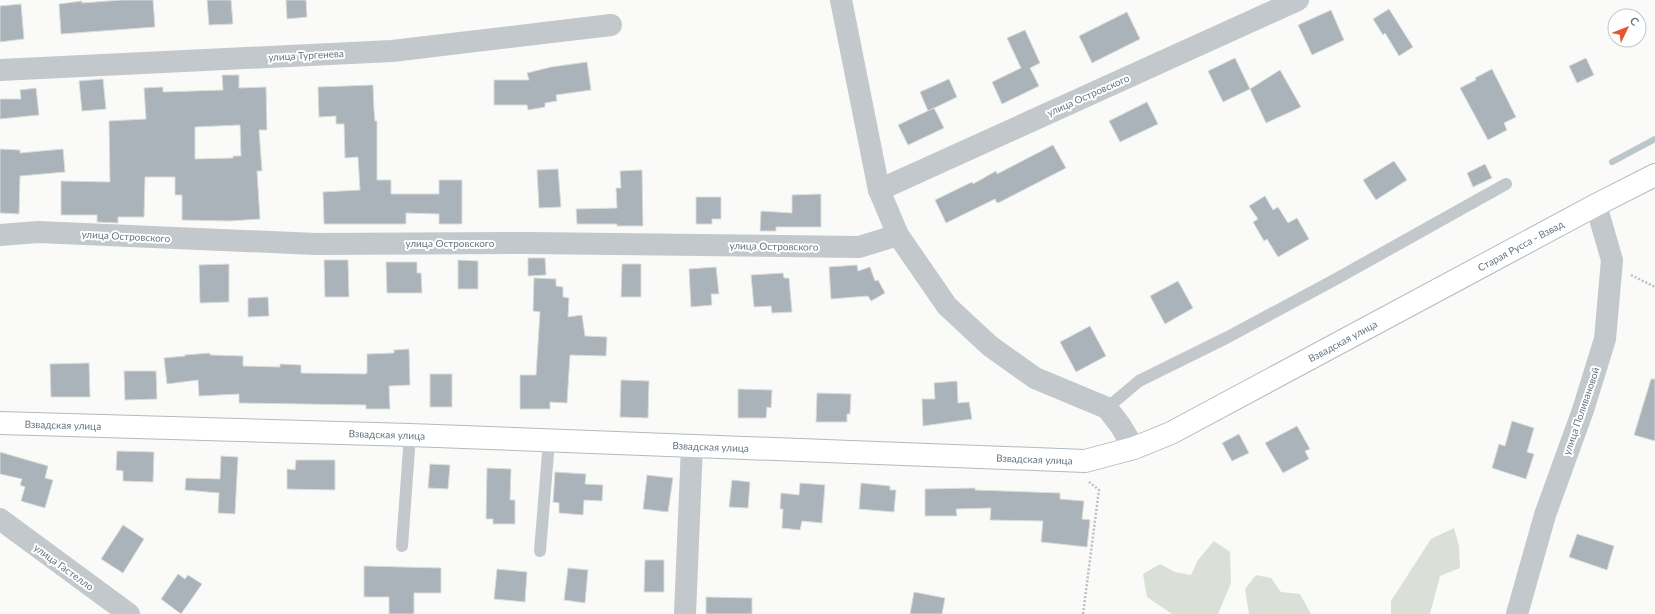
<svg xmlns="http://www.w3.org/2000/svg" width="1655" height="614" font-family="Lato,sans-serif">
<rect width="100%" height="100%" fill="#fafaf8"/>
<g fill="#dadfd7">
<polygon points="1454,528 1459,546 1460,568 1440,576 1430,614 1391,614 1391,601 1431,539"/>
<polygon points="1214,541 1230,552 1231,583 1218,614 1172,614 1147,597 1143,574 1160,564 1175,572 1191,575 1198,560"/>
<polygon points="1256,575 1271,578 1281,592 1300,594 1311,614 1249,614 1245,589"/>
</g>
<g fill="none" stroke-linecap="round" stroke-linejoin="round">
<polyline stroke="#bbc7cb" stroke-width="6" points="1612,162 1655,139"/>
</g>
<g fill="#aab3b9" stroke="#dcdcda" fill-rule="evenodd">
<polygon points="121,0 153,0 155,27 61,34 59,4 82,1 82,3"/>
<polygon points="207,0 231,0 233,24 209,25"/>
<polygon points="286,0 306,0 307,17 287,19"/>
<polygon points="21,4 24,39 0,42 0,6"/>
<polygon points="1389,9 1413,47 1399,56 1385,33 1383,35 1373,19"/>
<polygon points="1331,10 1344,40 1312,55 1298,25"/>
<polygon points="1127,12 1140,39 1092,63 1079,36"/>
<polygon points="1025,30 1040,63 1030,68 1039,86 1002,104 992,82 1021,68 1007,38"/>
<polygon points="1235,58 1250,89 1280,70 1301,107 1266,123 1250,89 1223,102 1208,71"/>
<polygon points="1586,58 1594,75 1577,83 1569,66"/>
<polygon points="587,62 591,90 556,95 557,101 545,103 545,107 528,110 527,105 494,105 494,80 529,80 527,73 551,67"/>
<polygon points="1492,69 1516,117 1504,123 1507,130 1488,140 1460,88 1476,80 1475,78"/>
<path d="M222,75H239V88L266,87L267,130H259L262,171H257L260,219L230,221L182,220V195H175V177H145L144,217H118V223L97,222V215H61V181L110,182L109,121L146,119L144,88L163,87V92L223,90ZM240,125L241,156H233V158L195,159V127Z"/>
<polygon points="103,79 106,109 82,111 79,81"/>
<polygon points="949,79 957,97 928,111 920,92"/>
<polygon points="373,85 374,110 375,121 377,121 377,180 391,180 391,194 439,194 439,180 462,180 462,224 439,224 439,214 406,213 406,224 324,224 323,192 360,190 358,157 345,158 344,124 336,124 336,116 319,117 318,87"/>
<polygon points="36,88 39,115 0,119 0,99 21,99 20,90"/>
<polygon points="1147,102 1158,124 1120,142 1109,121"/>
<polygon points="934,108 944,128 908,145 898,125"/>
<polygon points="1053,145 1066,168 1000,202 997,203 995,199 946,223 935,200 972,182 973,184 996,171 997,174"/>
<polygon points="0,149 20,150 20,153 63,149 65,172 20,176 19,214 0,213"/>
<polygon points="1394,161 1407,180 1376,200 1363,180"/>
<polygon points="1485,164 1492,178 1473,187 1467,173"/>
<polygon points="558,169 561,207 539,208 537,170"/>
<polygon points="642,170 643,226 617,226 617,224 577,224 576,209 617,208 616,188 621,188 620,171"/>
<polygon points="821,194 821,227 776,227 776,231 760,231 761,211 792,213 792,195"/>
<polygon points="1265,196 1273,210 1278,207 1288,223 1297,218 1309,239 1278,257 1267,239 1264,241 1253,222 1258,219 1249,206"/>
<polygon points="696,197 721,197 721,219 712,219 712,224 696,224"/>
<polygon points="528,258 545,258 546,275 528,276"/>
<polygon points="324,260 348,260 349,297 325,297"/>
<polygon points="458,260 478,261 478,289 458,289"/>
<polygon points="386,262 417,262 417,273 421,273 422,293 387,293"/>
<polygon points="229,264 229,302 200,303 199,265"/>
<polygon points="622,264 641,264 641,297 621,297"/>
<polygon points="857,265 858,271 870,267 875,281 878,280 885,293 871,301 868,296 831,299 829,267"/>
<polygon points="716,267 719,294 711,294 712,305 691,307 689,269"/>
<polygon points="783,273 784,278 789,278 792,312 772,313 771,306 754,307 751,275"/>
<polygon points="534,278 556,279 556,286 563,287 563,297 569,298 568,317 582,315 585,336 607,337 606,356 570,355 567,403 550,402 550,409 520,409 520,375 536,375 540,312 533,311"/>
<polygon points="1178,281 1193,308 1165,324 1150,296"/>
<polygon points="268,297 269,316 248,317 248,298"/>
<polygon points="1090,326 1106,356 1076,372 1060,342"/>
<polygon points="409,349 410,385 389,386 390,409 366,409 366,405 239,403 239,394 199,396 198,380 167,384 164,358 185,356 185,355 210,353 210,355 243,356 243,366 280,367 280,364 301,365 301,373 365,374 367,373 367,354 394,353 394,350"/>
<polygon points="89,363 90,397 51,397 50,364"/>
<polygon points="124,371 156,371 157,399 125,400"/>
<rect x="430" y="374" width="22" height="33"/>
<polygon points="1651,379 1655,379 1655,441 1634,435"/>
<polygon points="621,380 649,381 648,418 620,417"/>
<polygon points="957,381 958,403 969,402 972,419 923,426 922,399 935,399 934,383"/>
<polygon points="738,389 772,390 771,408 767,407 766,418 738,418"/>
<polygon points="817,393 851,394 850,414 847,414 847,422 816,422"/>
<polygon points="1512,421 1534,428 1527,452 1534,454 1526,479 1492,468 1499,444 1505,446"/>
<polygon points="1297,426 1310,449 1305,451 1309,459 1283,473 1265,443"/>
<polygon points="1239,434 1249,453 1232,461 1222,443"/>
<polygon points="117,451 154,452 153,482 123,481 123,471 116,470"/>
<polygon points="0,452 48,466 45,478 53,480 45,508 21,501 25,487 20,485 22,479 0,474"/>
<polygon points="221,456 238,457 235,514 218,513 219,493 185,490 186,478 220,479"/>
<polygon points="296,460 335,460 335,490 287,489 287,469 295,470"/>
<polygon points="430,464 450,465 448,489 428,488"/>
<polygon points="487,468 511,469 510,500 515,500 515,524 493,524 493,519 486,519"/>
<polygon points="555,472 586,474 585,484 603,485 602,501 584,500 583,515 559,513 559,503 553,502"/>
<polygon points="647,475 673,478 668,512 643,509"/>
<polygon points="732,480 750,482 748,508 729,507"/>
<polygon points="800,483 825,485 822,523 802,521 800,530 782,528 783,509 780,509 781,493 799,495"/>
<polygon points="861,483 890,486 890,490 896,490 894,512 859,509"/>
<polygon points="975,488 975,490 1060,493 1060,499 1084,501 1082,519 1090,520 1087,547 1041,542 1043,521 990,520 991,508 956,509 957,516 925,516 925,489"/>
<polygon points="123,525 144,539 123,573 101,559"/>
<polygon points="1577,534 1614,546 1607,570 1569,557"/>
<polygon points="645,560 664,560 664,592 644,592"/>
<polygon points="364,566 441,568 441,593 414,593 414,614 389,614 389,597 364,597"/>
<polygon points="568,568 588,570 585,603 564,600"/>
<polygon points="497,569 527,572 525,602 494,599"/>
<polygon points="178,574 185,579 188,575 202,584 181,614 161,599"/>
<polygon points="914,592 945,598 942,614 910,614"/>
<polygon points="706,597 752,598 752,614 706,614"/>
</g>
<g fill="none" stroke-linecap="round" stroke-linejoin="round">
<defs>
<g id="secondary">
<path id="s1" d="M0,423L410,435L1085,461L1134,448L1171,433L1596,205L1655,175"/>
</g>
</defs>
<use href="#secondary" stroke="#b3babf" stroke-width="24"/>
<g stroke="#bbbfc2" stroke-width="2.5" stroke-dasharray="2 2" stroke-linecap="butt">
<polyline points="1631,275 1655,287"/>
<polyline points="1083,614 1099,490 1089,482"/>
</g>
<g stroke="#c3c8cc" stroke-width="12">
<polyline points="1107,408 1139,381 1228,337 1336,279 1506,184"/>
<polyline points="402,546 410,435"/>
<polyline points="540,551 549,441"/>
</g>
<g stroke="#c3c8cc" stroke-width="22">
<polyline points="841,0 879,190 898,235 947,306 990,346 1035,378 1107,408 1120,425 1134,448"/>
<polyline points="0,70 392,51 611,25"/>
<polyline points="879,190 1298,0"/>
<polyline points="0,235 38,232 316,244 529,243 859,247 898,235"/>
<polyline points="0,519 129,614"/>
<polyline points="685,614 692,446"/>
<polyline points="1517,614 1545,515 1583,410 1605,339 1612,260 1596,205"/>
</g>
<use href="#secondary" stroke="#fff" stroke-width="22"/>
</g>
<g text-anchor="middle" stroke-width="4" stroke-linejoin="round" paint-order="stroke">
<g font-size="10" fill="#657683" stroke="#fff">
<text transform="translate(306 55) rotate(-3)" y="4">улица Тургенева</text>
<text transform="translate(1088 95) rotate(-24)" y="4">улица Островского</text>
<text transform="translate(126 236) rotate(3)" y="4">улица Островского</text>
<text x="450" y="247">улица Островского</text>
<text dy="4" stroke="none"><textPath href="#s1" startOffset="1573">Старая Русса - Взвад</textPath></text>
<text transform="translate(774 246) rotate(1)" y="4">улица Островского</text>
<text dy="4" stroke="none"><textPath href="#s1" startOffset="1371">Взвадская улица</textPath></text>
<text transform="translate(1581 411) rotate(-71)" y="4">улица Поливановой</text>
<text dy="4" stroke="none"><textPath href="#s1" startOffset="63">Взвадская улица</textPath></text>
<text dy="4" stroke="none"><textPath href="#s1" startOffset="387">Взвадская улица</textPath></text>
<text dy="4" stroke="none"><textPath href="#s1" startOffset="711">Взвадская улица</textPath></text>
<text dy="4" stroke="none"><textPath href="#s1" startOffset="1035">Взвадская улица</textPath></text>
<text transform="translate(64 567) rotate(36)" y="4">улица Гастелло</text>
</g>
</g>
<g transform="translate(1627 28) rotate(47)"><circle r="19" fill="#ffffff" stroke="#c1c8cd"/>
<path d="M0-3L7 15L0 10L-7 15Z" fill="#e4572e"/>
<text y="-6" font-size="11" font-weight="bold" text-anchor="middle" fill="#657683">С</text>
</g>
</svg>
